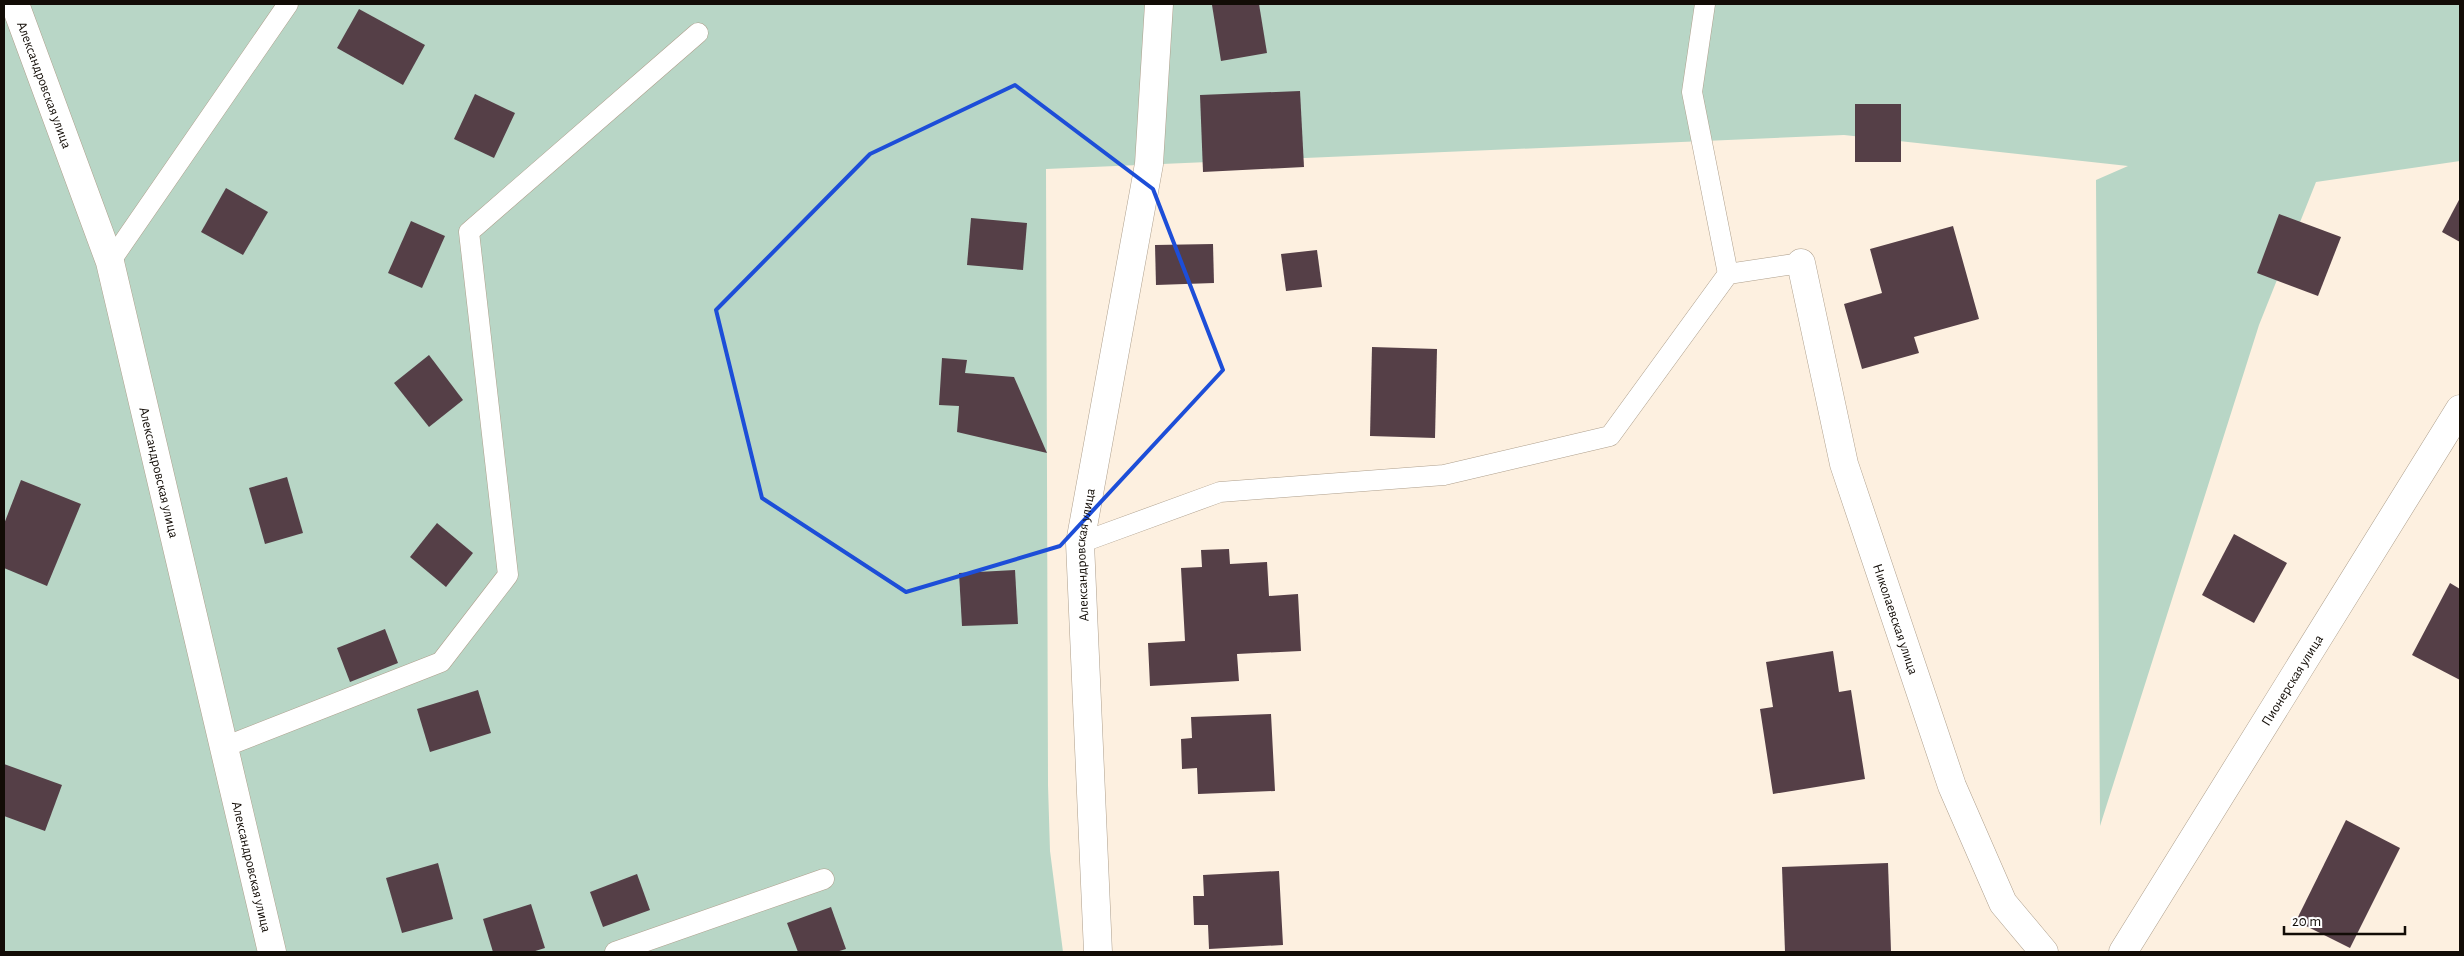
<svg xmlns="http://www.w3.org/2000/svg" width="2464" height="956" font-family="'Alegreya Sans',sans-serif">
<rect width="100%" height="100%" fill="#fdf0e0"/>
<polygon fill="#b8d6c6" points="4,4 2460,4 2460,161 2316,182 2259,325 2100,826 2096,180 2128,166 1844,135 1046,169 1048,785 1050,851 1063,952 4,952"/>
<g fill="#553f47">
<polygon points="1259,4 1267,53 1221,61 1212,5"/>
<polygon points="359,9 425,45 403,85 337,48"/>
<polygon points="1300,91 1304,167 1203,172 1200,95"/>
<polygon points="475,94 515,113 494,158 454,139"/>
<rect x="1855" y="104" width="46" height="58"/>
<polygon points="226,188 268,212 243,255 201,232"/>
<polygon points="2460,198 2460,242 2442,232"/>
<polygon points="2279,214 2341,237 2318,296 2257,273"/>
<polygon points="971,218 1027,223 1023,270 967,265"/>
<polygon points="411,221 445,236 422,288 388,273"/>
<polygon points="1953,226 1979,319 1914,337 1919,353 1862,369 1844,304 1882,293 1870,249"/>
<polygon points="1213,244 1214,283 1156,285 1155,245"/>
<polygon points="1317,250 1322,287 1286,291 1281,254"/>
<polygon points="1372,347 1437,349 1435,438 1370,436"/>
<polygon points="429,355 463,400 429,427 394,383"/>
<polygon points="942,358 967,360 965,373 1014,377 1047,453 957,432 959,406 939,405"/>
<polygon points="287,477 303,533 265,544 249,488"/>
<polygon points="21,480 81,504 47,586 4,568 4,524"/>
<polygon points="437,523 473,553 446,587 410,557"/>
<polygon points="2234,534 2287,563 2254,623 2202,595"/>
<polygon points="1229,549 1230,564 1267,562 1269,596 1298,594 1301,651 1237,654 1239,681 1150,686 1148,643 1185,641 1181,568 1202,567 1201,550"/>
<polygon points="1015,570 1018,624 962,626 959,573"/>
<polygon points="2450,583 2460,589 2460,680 2412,655"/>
<polygon points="385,629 398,663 350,682 337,648"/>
<polygon points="1833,651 1839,692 1851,690 1865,779 1773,794 1760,709 1773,707 1766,662"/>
<polygon points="478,690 491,733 430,752 417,709"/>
<polygon points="1271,714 1275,791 1198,794 1197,768 1182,769 1181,739 1192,738 1191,717"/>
<polygon points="4,764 62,785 45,831 4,816"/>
<polygon points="2346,820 2400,848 2350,948 2296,921"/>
<polygon points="438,863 453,919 402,933 386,878"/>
<polygon points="1888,863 1891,951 1785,952 1782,867"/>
<polygon points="1279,871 1283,945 1209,949 1208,925 1194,925 1193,896 1204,896 1203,875"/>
<polygon points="637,874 650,910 603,927 590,892"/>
<polygon points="531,904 545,948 532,952 493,952 483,919"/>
<polygon points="831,907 846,949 836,952 798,952 787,923"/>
</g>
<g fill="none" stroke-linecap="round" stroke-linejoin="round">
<defs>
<g id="service">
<polyline points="1705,4 1692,92 1728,274"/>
<polyline points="110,262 288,4"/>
<polyline points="1080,543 1220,492 1444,475 1610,436 1728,274 1801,263"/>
<polyline points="224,747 441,662 508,575 469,232 698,33"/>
<polyline points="615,952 824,879"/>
</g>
<g id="minor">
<path id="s1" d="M1801,263L1844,464L1952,786L2003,903L2044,952"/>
<path id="s2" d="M1098,952L1080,543L1149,164L1159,4"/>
<path id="s3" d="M2123,952L2460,409"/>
</g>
<g id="tertiary">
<path id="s4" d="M15,4L110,262L272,952"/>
</g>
</defs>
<use href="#service" stroke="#ae9f8c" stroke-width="21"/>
<use href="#minor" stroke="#ae9f8c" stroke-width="29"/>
<use href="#tertiary" stroke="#ae9f8c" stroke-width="29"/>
<use href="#service" stroke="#fff" stroke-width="20"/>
<use href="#minor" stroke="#fff" stroke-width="28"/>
<use href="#tertiary" stroke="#fff" stroke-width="28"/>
</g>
<path fill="none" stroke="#1d4ed8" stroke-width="4" stroke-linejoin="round" d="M1015,85L1153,189L1223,370L1060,546L906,592L762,498L716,310L870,154Z"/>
<g text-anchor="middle" stroke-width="5" stroke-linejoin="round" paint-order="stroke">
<g font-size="14" fill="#120c06" stroke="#fff">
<text dy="5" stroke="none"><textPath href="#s4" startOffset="86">Александровская улица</textPath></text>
<text dy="5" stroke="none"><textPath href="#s4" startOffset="491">Александровская улица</textPath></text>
<text dy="5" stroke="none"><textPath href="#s2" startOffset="398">Александровская улица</textPath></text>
<text dy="5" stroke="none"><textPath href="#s1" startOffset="369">Николаевская улица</textPath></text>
<text dy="5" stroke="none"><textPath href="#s3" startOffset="320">Пионерская улица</textPath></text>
<text dy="5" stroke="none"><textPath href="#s4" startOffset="896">Александровская улица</textPath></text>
</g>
</g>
<rect width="2464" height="956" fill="none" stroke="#120c06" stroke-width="10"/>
<path d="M2284 926v8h121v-8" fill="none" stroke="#120c06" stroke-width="2.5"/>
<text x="2292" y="926" font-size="15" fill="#120c06" stroke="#ffffff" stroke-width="4" paint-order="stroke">20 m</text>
</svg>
